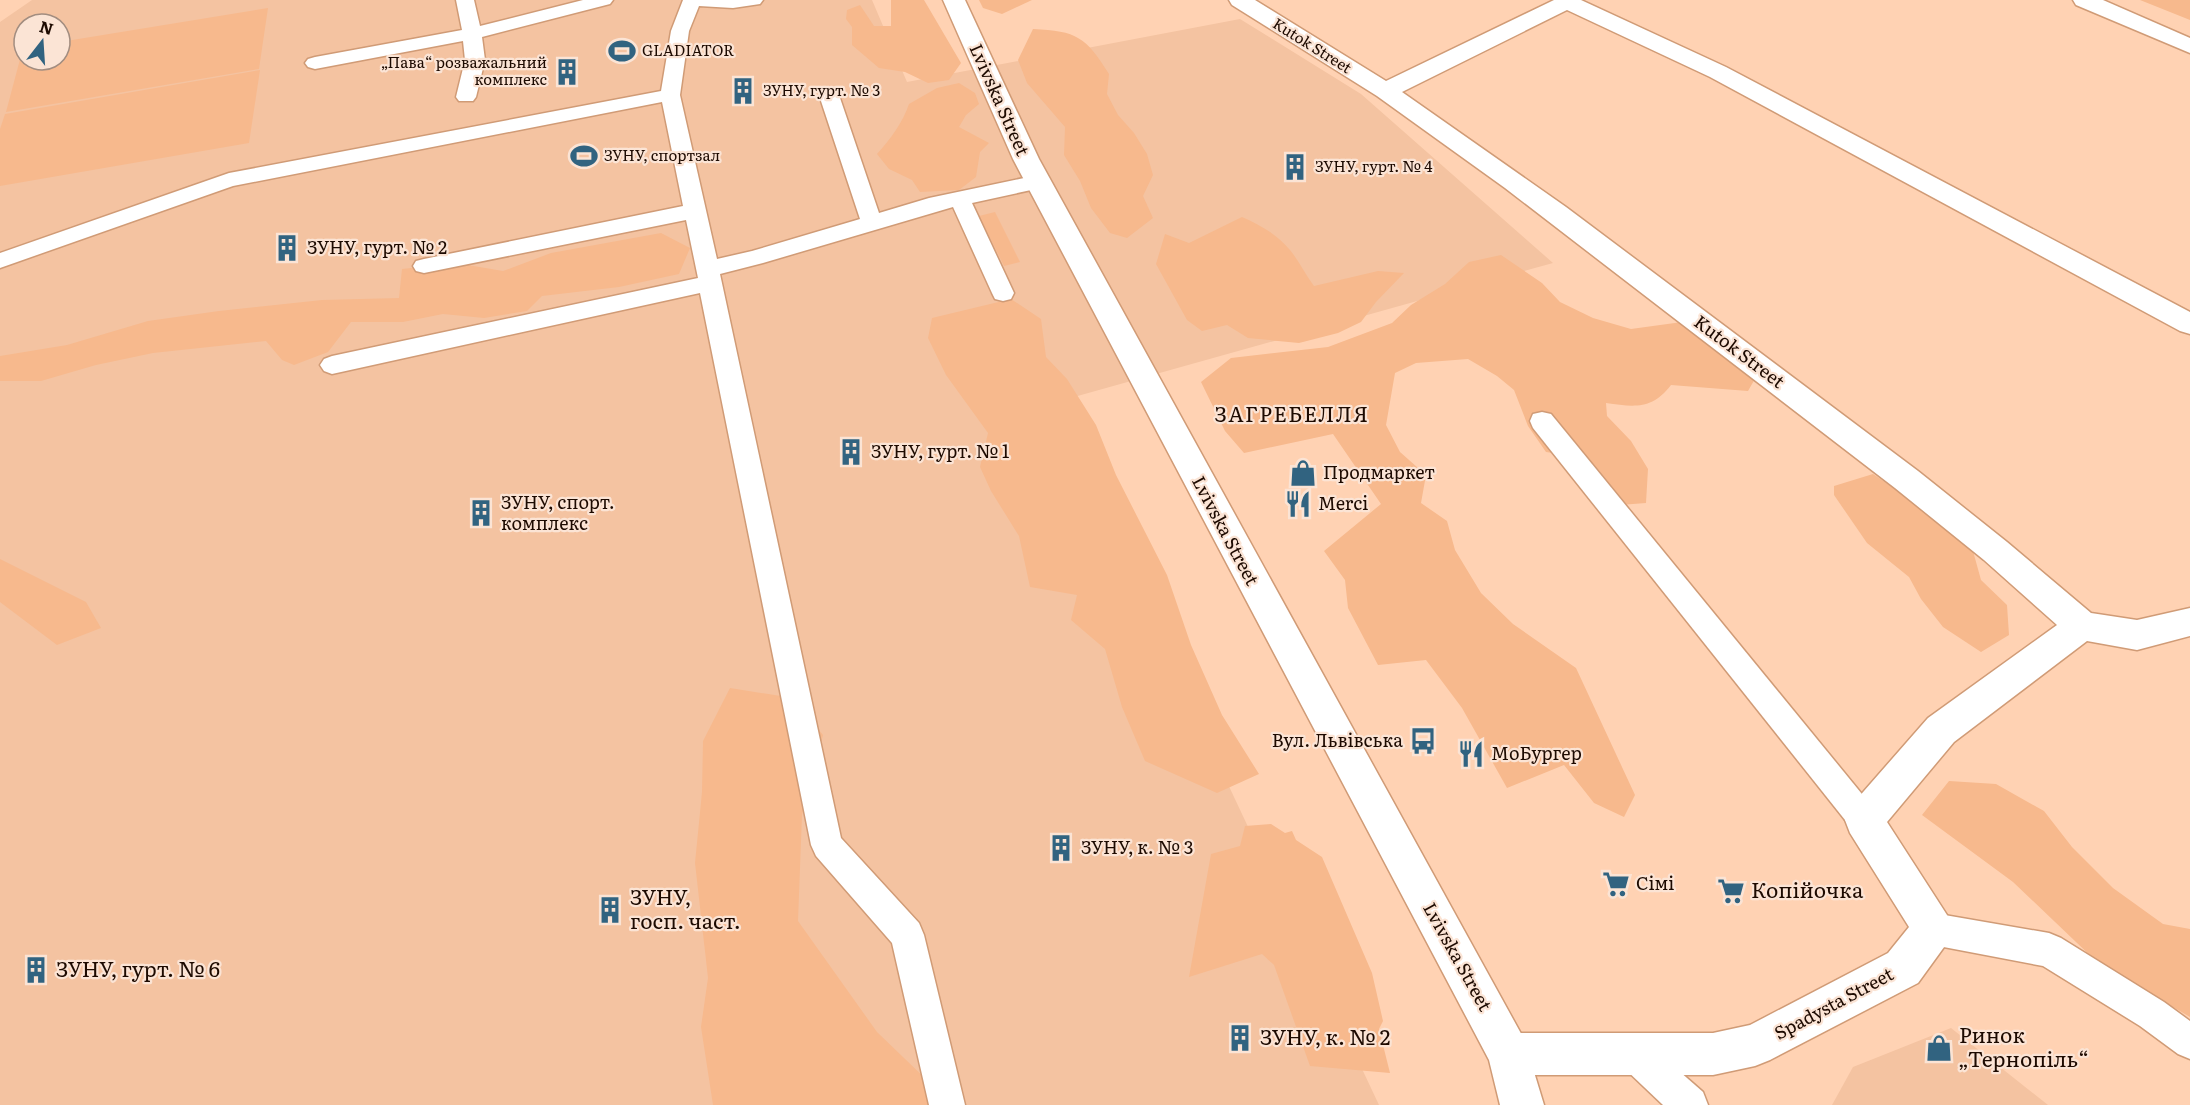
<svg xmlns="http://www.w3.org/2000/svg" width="2190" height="1105" font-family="Literata,serif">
<rect width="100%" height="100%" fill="#ffd2b3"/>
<g fill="#f4c3a1" fill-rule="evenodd">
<path d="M32,0H872L907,82L1240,19L1361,94L1553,263L1049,404L1379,1105H0V22ZM24,24H60V60H24Z"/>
<polygon points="1951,1028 2048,1105 1832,1105 1853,1067"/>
</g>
<g fill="#f7b98d">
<polygon points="891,0 924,0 961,63 949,80 928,83 905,72 879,68 852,45 852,27 846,19 847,10 860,5 874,26 891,26"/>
<polygon points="979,0 1032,0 1002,14 983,8"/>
<polygon points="2140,0 2190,0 2190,20"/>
<polygon points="268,8 259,69 6,112 23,48 24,60 60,60 60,42"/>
<path d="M1033,29C1077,31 1086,37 1109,74L1107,94L1118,115L1134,133L1147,154L1153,175L1143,196L1153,218L1127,238L1110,233L1091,208L1080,181L1064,155L1065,127L1027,83L1018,60Z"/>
<polygon points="260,70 249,143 0,186 0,129 5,114"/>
<path d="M959,83L975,93L979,104L966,115L959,127L989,143L980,152L976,177L959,190L920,192L912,180L889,169L877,154C890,140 903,122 909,104L937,88Z"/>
<polygon points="995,212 1020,262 1004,266 979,216"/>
<path d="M1242,217C1260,225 1277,234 1290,250C1299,261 1305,274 1314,286L1378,271L1404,273L1376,302L1361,322L1338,333L1299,343L1248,338L1227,325L1202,331L1187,320L1156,264L1165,234L1189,243Z"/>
<polygon points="661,233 690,248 679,274 619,287 542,296 527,311 484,318 443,314 403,322 351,322 328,352 294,365 282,360 266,341 153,353 96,365 41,381 0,381 0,356 67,345 148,321 219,311 322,300 399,298 402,269 456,263 503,271 551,253"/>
<path d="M1501,255L1542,283L1560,302L1593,318L1631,329L1682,322L1756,377L1748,391L1671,385C1652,410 1634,407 1606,403L1607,416L1631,441L1648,469L1646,503L1620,505L1587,458L1546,452L1528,426L1514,390L1497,376L1468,359L1416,363L1395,373L1386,425L1400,452L1426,475L1421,503L1447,521L1455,550L1481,593L1513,624L1576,668L1635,795L1624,817L1594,803L1564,765L1507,788L1462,708L1426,660L1378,665L1348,608L1345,580L1324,551L1381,504L1333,434L1244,453L1225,431L1201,382L1231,358L1328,347L1392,323L1411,305L1445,284L1469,262Z"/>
<polygon points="1011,299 1041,319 1046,357 1067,379 1096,425 1116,475 1167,575 1191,645 1222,715 1259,774 1217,793 1145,761 1122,707 1105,649 1071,620 1077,595 1030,587 1019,536 991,491 980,467 988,433 946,375 928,338 932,318"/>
<polygon points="1873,474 1903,494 1973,551 1981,580 2007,605 2009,635 1981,652 1943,627 1921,599 1909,577 1867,543 1834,495 1834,486"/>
<polygon points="0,559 86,602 101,628 57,645 0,602"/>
<polygon points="730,688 793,698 823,735 802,815 798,921 877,1032 930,1083 940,1105 713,1105 701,1027 708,978 695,863 702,792 703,741"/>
<polygon points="1949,781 1996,784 2044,811 2072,847 2113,888 2163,924 2190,929 2190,1017 2098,963 2013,882 1922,815"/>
<polygon points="1271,824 1285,833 1292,831 1296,840 1322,857 1372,973 1383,1021 1379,1029 1390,1073 1310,1066 1274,965 1262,954 1189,977 1211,854 1240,846 1245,826"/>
</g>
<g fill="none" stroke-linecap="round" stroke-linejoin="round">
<defs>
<g id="service">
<polygon points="456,0 474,0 480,26 583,0 613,0 610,4 482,37 485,60 476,97 473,101 459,101 456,97 465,60 463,41 315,69 308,67 305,63 308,59 315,57 462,30"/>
<polygon points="683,0 763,0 760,4 733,8 699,6 689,31 680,95 717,259 752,251 860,219 820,98 823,94 837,94 840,98 879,213 929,198 1038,175 1045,177 1049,182 1045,187 972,203 1014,293 1011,299 1003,301 995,299 992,293 953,207 763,263 720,274 841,838 919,923 924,935 965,1105 929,1105 892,943 816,856 811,845 700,293 332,374 324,371 320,365 324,359 332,356 698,278 686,220 424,273 416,271 413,266 416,261 424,259 683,206 662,102 233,186 0,268 0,253 229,173 661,91 671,31"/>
<polygon points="1542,412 1551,414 1875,810 1880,820 1875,830 1864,835 1853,830 1533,428 1530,421 1533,414"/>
<polygon points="1933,913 2049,933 2061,938 2164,1002 2190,1021 2190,1059 2178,1054 2140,1026 2043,966 1933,945 1921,941 1916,929 1921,917"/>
<polygon points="1635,1037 1647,1043 1703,1092 1708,1105 1663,1105 1623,1067 1617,1055 1623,1043"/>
</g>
<g id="minor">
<polygon points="1229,0 1255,0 1386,81 1554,0 1581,0 1726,67 2190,312 2190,334 2180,331 1710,77 1567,10 1402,92 1566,207 1918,471 2007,542 2091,613 2137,620 2190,608 2190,636 2137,650 2087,641 1954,742 1887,822 1947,915 1953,929 1947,943 1918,983 1770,1060 1755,1066 1713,1075 1509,1075 1494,1069 1488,1054 1494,1039 1509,1033 1713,1033 1750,1025 1888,953 1909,927 1850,833 1845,820 1850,807 1928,718 2057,625 1984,560 1895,488 1505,188 1377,96 1232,5"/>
<polygon points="2073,0 2103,0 2190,38 2190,53 2076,5"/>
</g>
<polygon id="primary" points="943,0 965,0 1039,159 1524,1039 1544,1105 1500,1105 1489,1060 1013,159"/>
</defs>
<use href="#service" stroke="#d09b76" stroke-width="3"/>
<use href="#minor" stroke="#d09b76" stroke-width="3"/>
<use href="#primary" stroke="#d09b76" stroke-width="3"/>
<use href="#service" fill="#fff" fill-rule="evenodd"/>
<use href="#minor" fill="#fff" fill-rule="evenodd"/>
<use href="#primary" fill="#fff" fill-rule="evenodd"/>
</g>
<defs>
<symbol id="stadium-bare" viewBox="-9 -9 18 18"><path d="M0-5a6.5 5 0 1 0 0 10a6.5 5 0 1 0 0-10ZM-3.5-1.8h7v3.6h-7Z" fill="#316380" stroke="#fbe4d5" stroke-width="2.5" paint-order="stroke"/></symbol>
<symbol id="building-bare" viewBox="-9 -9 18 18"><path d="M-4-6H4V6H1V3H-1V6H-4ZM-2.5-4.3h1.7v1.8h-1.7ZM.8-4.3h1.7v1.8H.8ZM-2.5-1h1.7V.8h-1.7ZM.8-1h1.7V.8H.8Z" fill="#316380" stroke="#fbe4d5" stroke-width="2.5" paint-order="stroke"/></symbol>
<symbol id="shop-bare" viewBox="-9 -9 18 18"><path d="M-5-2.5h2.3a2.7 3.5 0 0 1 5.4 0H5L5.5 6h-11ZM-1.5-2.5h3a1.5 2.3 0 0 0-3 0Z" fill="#316380" stroke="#fbe4d5" stroke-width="2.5" paint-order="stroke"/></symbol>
<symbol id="restaurant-bare" viewBox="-9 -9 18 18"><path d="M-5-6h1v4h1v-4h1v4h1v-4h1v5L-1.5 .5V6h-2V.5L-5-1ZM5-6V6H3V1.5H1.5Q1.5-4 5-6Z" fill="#316380" stroke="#fbe4d5" stroke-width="2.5" paint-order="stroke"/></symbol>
<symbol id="bus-bare" viewBox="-9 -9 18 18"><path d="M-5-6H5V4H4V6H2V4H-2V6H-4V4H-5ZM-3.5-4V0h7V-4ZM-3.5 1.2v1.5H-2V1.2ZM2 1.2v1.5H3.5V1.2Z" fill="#316380" stroke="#fbe4d5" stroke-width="2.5" paint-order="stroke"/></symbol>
<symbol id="supermarket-bare" viewBox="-9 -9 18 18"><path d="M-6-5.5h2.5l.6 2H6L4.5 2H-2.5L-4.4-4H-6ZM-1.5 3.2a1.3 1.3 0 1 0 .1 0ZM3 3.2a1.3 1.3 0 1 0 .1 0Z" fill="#316380" stroke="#fbe4d5" stroke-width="2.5" paint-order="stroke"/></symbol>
</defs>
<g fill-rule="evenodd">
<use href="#stadium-bare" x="603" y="32" width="38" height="38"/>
<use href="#building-bare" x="548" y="53" width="38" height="38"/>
<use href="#building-bare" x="724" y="72" width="38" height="38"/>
<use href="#stadium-bare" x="565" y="137" width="38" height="38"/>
<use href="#building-bare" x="1276" y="148" width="38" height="38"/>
<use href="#building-bare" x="268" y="229" width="38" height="38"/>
<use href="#building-bare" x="832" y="433" width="38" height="38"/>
<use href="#shop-bare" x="1284" y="454" width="38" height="38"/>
<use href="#restaurant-bare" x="1279" y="485" width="38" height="38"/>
<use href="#building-bare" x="462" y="494" width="38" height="38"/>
<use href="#bus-bare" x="1404" y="722" width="38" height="38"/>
<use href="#restaurant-bare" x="1452" y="735" width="38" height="38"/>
<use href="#building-bare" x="1042" y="829" width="38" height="38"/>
<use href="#supermarket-bare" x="1597" y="865" width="38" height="38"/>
<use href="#supermarket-bare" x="1712" y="872" width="38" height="38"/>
<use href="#building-bare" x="591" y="891" width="38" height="38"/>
<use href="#building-bare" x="17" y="951" width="38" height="38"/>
<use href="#building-bare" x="1221" y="1019" width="38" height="38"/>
<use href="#shop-bare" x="1920" y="1029" width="38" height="38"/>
</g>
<g text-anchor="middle" stroke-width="4.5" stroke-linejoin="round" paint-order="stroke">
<g font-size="15" fill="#1d0a00" stroke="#fbe4d5">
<text transform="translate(1312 46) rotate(32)" y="5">Kutok Street</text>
</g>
<g font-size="15" fill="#1d0a00" stroke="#fbe4d5" text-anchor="start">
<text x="642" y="56">GLADIATOR</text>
<text x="547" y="68" text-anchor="end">„Пава“ розважальний<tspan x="547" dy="17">комплекс</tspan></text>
<text x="763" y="96">ЗУНУ, гурт. № 3</text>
<text x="604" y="161">ЗУНУ, спортзал</text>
<text x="1315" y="172">ЗУНУ, гурт. № 4</text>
</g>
<g font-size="18" fill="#1d0a00" stroke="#fbe4d5">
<text transform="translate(999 100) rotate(66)" y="6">Lvivska Street</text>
<text transform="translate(1739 352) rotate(37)" y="6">Kutok Street</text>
<text transform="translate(1225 531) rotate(62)" y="6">Lvivska Street</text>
<text transform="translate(1457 957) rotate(61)" y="6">Lvivska Street</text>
<text transform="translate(1834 1004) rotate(-28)" y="6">Spadysta Street</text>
</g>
<g font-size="18" fill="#1d0a00" stroke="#fbe4d5" text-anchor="start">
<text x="307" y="254">ЗУНУ, гурт. № 2</text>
<text x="871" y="458">ЗУНУ, гурт. № 1</text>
<text x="1323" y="479">Продмаркет</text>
<text x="501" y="509">ЗУНУ, спорт.<tspan x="501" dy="21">комплекс</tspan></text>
<text x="1318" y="510">Merci</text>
<text x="1403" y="747" text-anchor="end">Вул. Львівська</text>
<text x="1491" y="760">МоБургер</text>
<text x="1081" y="854">ЗУНУ, к. № 3</text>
<text x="1636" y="890">Сімі</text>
</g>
<g font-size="21" letter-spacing="1.5" fill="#1d0a00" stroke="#fbe4d5">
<text x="1292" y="422">ЗАГРЕБЕЛЛЯ</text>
</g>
<g font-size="21" fill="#1d0a00" stroke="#fbe4d5" text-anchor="start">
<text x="1751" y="898">Копійочка</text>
<text x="630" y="905">ЗУНУ,<tspan x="630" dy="24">госп. част.</tspan></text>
<text x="56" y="977">ЗУНУ, гурт. № 6</text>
<text x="1959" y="1043">Ринок<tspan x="1959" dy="24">„Тернопіль“</tspan></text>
<text x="1260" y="1045">ЗУНУ, к. № 2</text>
</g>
</g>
<g transform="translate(42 42) rotate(17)"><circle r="28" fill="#fbe4d5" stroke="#a28d80" stroke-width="1.5"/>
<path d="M0-4.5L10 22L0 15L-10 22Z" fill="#316380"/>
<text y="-9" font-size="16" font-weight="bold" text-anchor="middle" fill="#1d0a00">N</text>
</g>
</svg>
